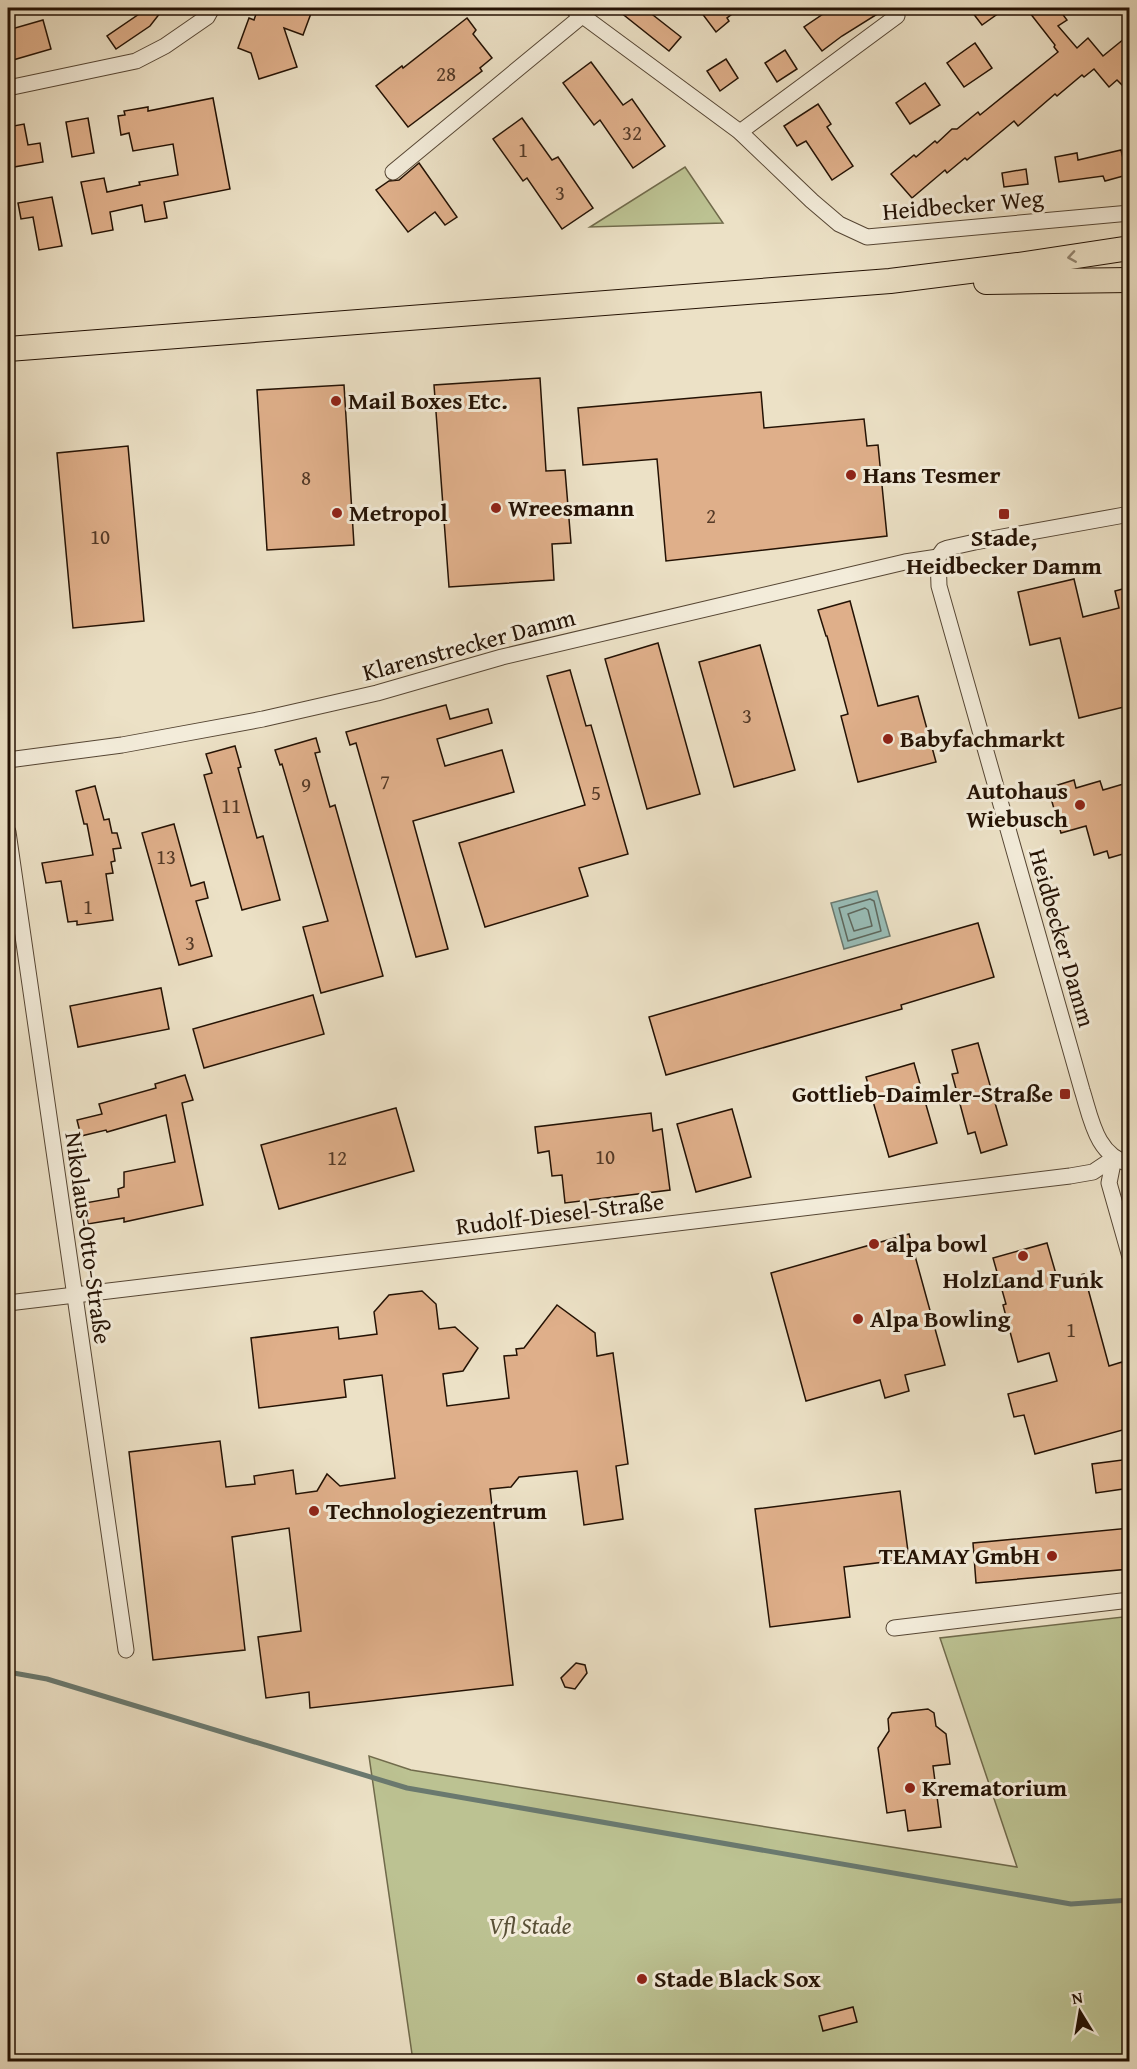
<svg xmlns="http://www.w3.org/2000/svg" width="1137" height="2069" font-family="'Gentium Book Plus',serif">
<rect width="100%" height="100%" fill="#ece1c6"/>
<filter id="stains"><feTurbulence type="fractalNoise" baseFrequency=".00333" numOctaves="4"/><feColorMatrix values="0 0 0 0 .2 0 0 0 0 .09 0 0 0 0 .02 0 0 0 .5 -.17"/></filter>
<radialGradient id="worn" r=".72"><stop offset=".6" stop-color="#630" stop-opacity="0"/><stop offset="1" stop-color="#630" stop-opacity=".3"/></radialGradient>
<g fill="#bcc292" stroke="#706a4b" stroke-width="1.5">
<polygon points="685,167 723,223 590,227"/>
<polygon points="1123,1617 1130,1659 1129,2061 413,2061 369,1756 411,1770 1017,1867 940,1638"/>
</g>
<polygon fill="#99bdb7" stroke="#6a796f" stroke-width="1.5" points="877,891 890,936 844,949 831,903"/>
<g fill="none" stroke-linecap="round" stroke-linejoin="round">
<g stroke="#5e685e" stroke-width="1.5">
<polygon points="870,899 874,901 881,931 848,941 839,908"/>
<polygon points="865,908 868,910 872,926 854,931 848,914"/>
</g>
<polyline stroke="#6a796f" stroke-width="5" points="8,1672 47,1679 407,1788 1071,1904 1130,1900"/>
</g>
<g fill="#dfaf8a" stroke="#241204" stroke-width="1.5">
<polygon points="148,8 164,8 150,26 116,49 107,36"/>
<polygon points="258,8 313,8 303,35 284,28 297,67 259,79 251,53 238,48 249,18 254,20"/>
<polygon points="615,8 644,8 681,37 669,51"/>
<polygon points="698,8 740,8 727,18 729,21 716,32"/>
<polygon points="832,8 887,8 842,36 822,51 804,27"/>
<polygon points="969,8 1006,8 982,25"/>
<polygon points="1026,8 1058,8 1067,20 1058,26 1077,48 1088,38 1103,56 1130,34 1130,78 1122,85 1117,80 1109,87 1094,69 1084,77 1082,75 1057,96 1055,94 1018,126 1014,121 967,160 965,158 947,173 945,170 912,198 891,174 914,155 916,157 935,141 937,143 952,129 957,129 978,112 980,115 1058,52 1054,47 1055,45"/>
<polygon points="467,18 476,30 473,34 492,58 480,68 482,71 408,127 376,86 402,66 403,68"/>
<polygon points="43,20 51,49 13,60 8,40 8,30"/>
<polygon points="975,43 992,68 964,87 947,63"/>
<polygon points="785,50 797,69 777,82 765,63"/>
<polygon points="726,59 738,78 720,91 707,71"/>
<polygon points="591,62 623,105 632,99 665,146 633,168 600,120 594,125 563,83"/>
<polygon points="925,83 940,105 910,124 896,103"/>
<polygon points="213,98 230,189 164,202 167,218 145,222 142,205 110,212 113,230 92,234 81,182 104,178 107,192 140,185 139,182 178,175 173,144 133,151 129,133 121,135 118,116 125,115 124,111 148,107 148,111"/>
<polygon points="818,104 831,124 827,127 853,166 832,180 806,141 797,146 784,126"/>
<polygon points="88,118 94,153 72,157 66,122"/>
<polygon points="522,118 552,160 558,157 593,208 562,229 527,178 523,181 493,139"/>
<polygon points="24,124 28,145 40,143 43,162 8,168 8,127"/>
<polygon points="1121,150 1127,175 1105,181 1103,176 1059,182 1055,157 1077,153 1078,160"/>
<polygon points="419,163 457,217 445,225 435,212 408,232 376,190 389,181 399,180"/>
<polygon points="1026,169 1028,184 1004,187 1002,173"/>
<polygon points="52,197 62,246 39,250 33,217 21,219 18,203"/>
<polygon points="540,378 546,471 565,470 571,543 552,544 554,580 449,587 434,385"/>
<polygon points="344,385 354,545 267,550 257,390"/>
<polygon points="761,392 764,428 864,419 867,446 878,445 887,536 666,561 657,459 583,465 578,408"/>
<polygon points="128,446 144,621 73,628 57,453"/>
<polygon points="1074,579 1083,617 1119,608 1115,591 1130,587 1130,699 1126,699 1128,706 1079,718 1060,638 1030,645 1018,592"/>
<polygon points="850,601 878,706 918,696 936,762 858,782 841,716 848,714 827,636 826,636 818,610"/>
<polygon points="658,643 700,794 647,809 605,659"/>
<polygon points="760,645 795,770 734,787 699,662"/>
<polygon points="570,670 586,726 591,725 628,854 579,868 588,896 485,927 459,843 585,805 547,676"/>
<polygon points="446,705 450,719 488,709 492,723 437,739 445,766 502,750 514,792 413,821 448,949 416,957 356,743 350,745 346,732"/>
<polygon points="316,738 320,752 315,753 330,807 335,805 383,976 321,993 303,927 328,921 282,764 280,765 275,750"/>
<polygon points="235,746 241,767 238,768 257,838 263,836 280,900 242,910 204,775 212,773 206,754"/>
<polygon points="1074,780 1076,788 1100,781 1103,790 1130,782 1130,852 1109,858 1107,851 1094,855 1086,826 1061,833 1048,788"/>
<polygon points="95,786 104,820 109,819 112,833 117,833 121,848 113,849 115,861 111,862 113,873 106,874 113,920 77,925 77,921 68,922 61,881 46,883 42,863 93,855 87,824 84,824 76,791"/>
<polygon points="174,824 191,886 204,882 208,898 196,901 212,956 179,965 142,833"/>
<polygon points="978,923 994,977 901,1005 902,1009 666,1075 649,1017"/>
<polygon points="161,988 169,1029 78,1047 70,1006"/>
<polygon points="313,995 324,1034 204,1068 193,1029"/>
<polygon points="978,1043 1007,1145 981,1153 975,1132 968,1134 952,1074 958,1073 952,1050"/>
<polygon points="914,1063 937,1143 889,1157 866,1077"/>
<polygon points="185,1075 193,1100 182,1103 203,1205 124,1222 124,1218 88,1224 85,1203 119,1197 118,1189 124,1187 124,1172 175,1162 166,1115 107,1132 106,1130 81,1136 77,1120 102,1114 99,1104 156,1088 155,1084"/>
<polygon points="396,1108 414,1171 279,1209 261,1145"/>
<polygon points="732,1109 751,1177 696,1192 677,1124"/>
<polygon points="651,1113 653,1131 662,1129 670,1190 565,1203 562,1175 552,1176 549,1151 538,1153 535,1127"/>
<polygon points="909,1234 945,1365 905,1375 909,1391 885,1398 880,1380 806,1401 771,1273"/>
<polygon points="1047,1243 1058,1281 1084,1274 1109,1366 1122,1362 1130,1389 1130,1428 1035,1454 1024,1415 1014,1417 1008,1394 1057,1381 1049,1353 1018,1362 1003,1305 1006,1304 993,1258"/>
<polygon points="422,1291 436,1304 439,1329 455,1327 478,1348 463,1371 443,1374 447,1406 509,1398 504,1356 517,1355 516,1349 524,1348 557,1305 595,1333 597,1356 613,1353 628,1464 616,1466 623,1519 584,1525 577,1471 519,1477 511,1487 490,1489 513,1685 310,1708 309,1692 266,1698 258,1637 301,1631 289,1528 232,1537 245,1650 153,1660 129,1452 220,1441 226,1487 255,1484 254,1476 293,1470 296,1494 317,1491 327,1474 340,1486 395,1478 382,1375 344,1380 346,1397 259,1408 251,1338 338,1327 339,1339 377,1334 374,1312 389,1295"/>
<polygon points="1130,1459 1130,1488 1096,1493 1092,1464"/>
<polygon points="900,1491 909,1559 844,1567 850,1617 770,1627 755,1509"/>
<polygon points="1130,1528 1130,1569 976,1583 973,1543"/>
<polygon points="576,1663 585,1665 587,1673 575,1689 565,1687 561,1678"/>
<polygon points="928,1709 934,1713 936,1726 946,1734 950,1764 933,1766 941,1827 908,1831 905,1810 887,1813 878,1748 889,1731 888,1719 892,1713"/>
<polygon points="853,2007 857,2022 823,2031 819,2016"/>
</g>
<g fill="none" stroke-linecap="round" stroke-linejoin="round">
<defs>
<g id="street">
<polyline points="572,8 740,132 812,201 839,224 867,237 1130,213"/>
<polyline points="8,88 136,61 165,46 207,17 212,8"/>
<polyline points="740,132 897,16"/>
<polyline points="393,172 582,16"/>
<path d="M938,557L939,586L1082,1090C1091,1118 1096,1156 1130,1164"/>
<polyline points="938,557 943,550 948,548 975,542 1130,514"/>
<polyline points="8,760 122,745 263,719 377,693 502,657 905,562 938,557"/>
<polyline points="8,832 126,1650"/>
<polyline points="1114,1158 1109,1183 1130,1257"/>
<polyline points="8,1303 1070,1176 1093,1172 1114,1158"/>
<polyline points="894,1628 1130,1600"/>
</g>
<g id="primary">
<polyline points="986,282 1130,280"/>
<polyline points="8,349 890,281 1018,265 1130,248"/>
</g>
</defs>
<use href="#street" stroke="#564634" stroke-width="17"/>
<use href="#primary" stroke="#241204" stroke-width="26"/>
<use href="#street" stroke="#f3ecda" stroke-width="15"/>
<use href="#primary" stroke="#ece1c6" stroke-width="24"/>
</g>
<defs><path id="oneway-chevron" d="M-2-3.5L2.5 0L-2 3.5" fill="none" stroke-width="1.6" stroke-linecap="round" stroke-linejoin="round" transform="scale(1.5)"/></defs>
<use stroke="#92846f" href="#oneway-chevron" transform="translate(1072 257) rotate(171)"/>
<g fill="#8f2418" stroke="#f3ecda" stroke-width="2">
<circle cx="336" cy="401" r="6"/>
<circle cx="851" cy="475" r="6"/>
<circle cx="496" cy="508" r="6"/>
<circle cx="337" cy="513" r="6"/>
<rect x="998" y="508" width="12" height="12" rx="3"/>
<circle cx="888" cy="739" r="6"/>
<circle cx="1080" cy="805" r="6"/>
<rect x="1059" y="1088" width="12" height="12" rx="3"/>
<circle cx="874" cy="1244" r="6"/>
<circle cx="1023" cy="1256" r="6"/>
<circle cx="858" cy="1319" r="6"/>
<circle cx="314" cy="1511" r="6"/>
<circle cx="1052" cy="1556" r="6"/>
<circle cx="910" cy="1788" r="6"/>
<circle cx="642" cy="1979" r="6"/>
</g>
<g text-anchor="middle" stroke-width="6" stroke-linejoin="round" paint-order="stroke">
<g font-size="21" fill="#533926">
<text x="446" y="81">28</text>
<text x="632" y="140">32</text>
<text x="523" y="157">1</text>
<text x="560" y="200">3</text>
<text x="306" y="485">8</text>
<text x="711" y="523">2</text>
<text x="100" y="544">10</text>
<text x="747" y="723">3</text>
<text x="385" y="789">7</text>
<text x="306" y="792">9</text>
<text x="596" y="800">5</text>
<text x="231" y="813">11</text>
<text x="166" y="864">13</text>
<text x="88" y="914">1</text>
<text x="190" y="950">3</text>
<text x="605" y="1164">10</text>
<text x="337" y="1165">12</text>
<text x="1071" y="1337">1</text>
</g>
<g font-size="24" fill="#241204" stroke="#f3ecda">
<text transform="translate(963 205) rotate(-5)" y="8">Heidbecker Weg</text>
<text transform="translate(469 645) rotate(-15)" y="8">Klarenstrecker Damm</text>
<text transform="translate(1062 938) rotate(74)" y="8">Heidbecker Damm</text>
<text transform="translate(560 1214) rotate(-7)" y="8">Rudolf-Diesel-Straße</text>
<text transform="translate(88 1238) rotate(82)" y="8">Nikolaus-Otto-Straße</text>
</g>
<g font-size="24" font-weight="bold" fill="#241204" stroke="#f3ecda" text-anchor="start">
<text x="348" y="409">Mail Boxes Etc.</text>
<text x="863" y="483">Hans Tesmer</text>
<text x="508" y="516">Wreesmann</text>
<text x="349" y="521">Metropol</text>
<text x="1004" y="546" text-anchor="middle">Stade,<tspan x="1004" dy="28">Heidbecker Damm</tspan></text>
<text x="900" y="747">Babyfachmarkt</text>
<text x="1068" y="799" text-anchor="end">Autohaus<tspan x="1068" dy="28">Wiebusch</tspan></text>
<text x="1053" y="1102" text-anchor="end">Gottlieb-Daimler-Straße</text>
<text x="886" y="1252">alpa bowl</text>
<text x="1023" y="1288" text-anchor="middle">HolzLand Funk</text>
<text x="870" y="1327">Alpa Bowling</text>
<text x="326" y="1519">Technologiezentrum</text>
<text x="1040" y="1564" text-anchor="end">TEAMAY GmbH</text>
<text x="922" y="1796">Krematorium</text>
<text x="654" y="1987">Stade Black Sox</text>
</g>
<g font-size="24" font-style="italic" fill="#595036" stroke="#f3ecda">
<text x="530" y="1934">Vfl Stade</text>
</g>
</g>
<rect width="1137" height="2069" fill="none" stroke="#ece1c6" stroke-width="30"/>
<rect x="9" y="9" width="1119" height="2051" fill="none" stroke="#241204" stroke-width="3"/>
<rect x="15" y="15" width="1107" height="2039" fill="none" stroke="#241204" stroke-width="1.5"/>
<g transform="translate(1080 2012) rotate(349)" stroke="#f3ecda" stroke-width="4.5" paint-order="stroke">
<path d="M0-4.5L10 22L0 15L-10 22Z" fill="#241204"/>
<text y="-9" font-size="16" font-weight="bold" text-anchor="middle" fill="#241204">N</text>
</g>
<rect width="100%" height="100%" filter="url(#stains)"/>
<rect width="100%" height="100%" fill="url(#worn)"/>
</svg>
